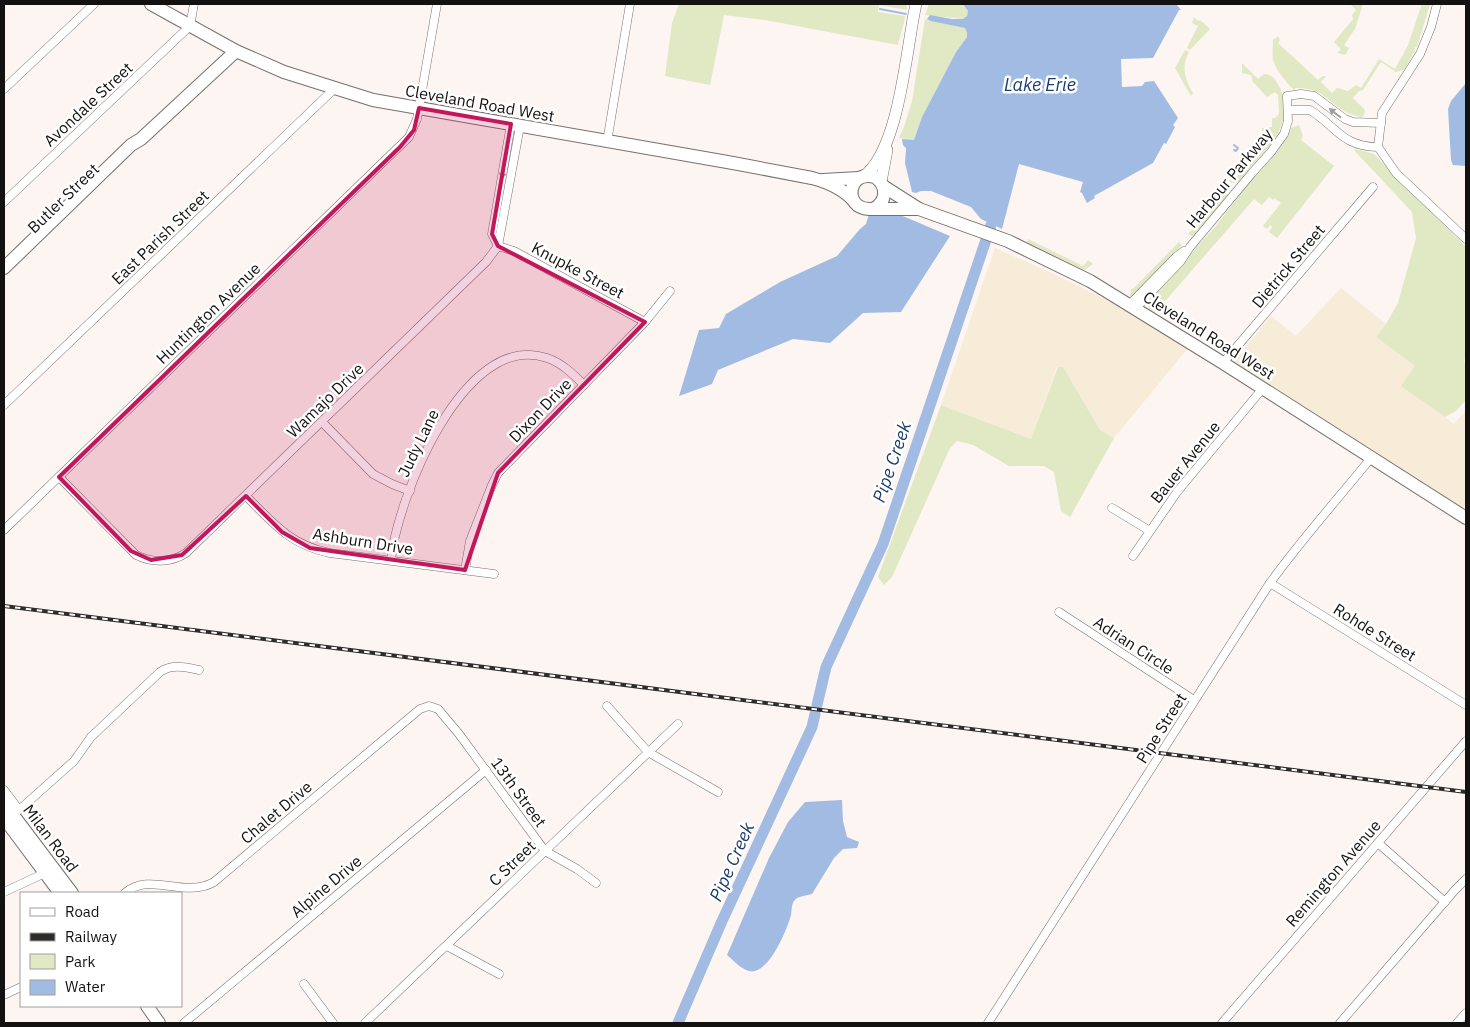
<svg xmlns="http://www.w3.org/2000/svg" width="1470" height="1027" font-family="'IBM Plex Sans',sans-serif">
<rect width="100%" height="100%" fill="#fdf5f2"/>
<g fill="#f6ecd7">
<polygon points="995,248 1052,273 1105,299 1188,348 1114,438 1100,430 1063,367 1057,367 1031,439 941,405"/>
<polygon points="1341,288 1386,324 1376,337 1415,366 1402,386 1454,424 1466,411 1466,503 1459,514 1227,370 1271,316 1296,336"/>
</g>
<g fill="#e0e8c4">
<path d="M679,4H907V10L879,5L878,12L905,16C904,26 900,35 898,45L765,20L724,15L710,85L665,76L672,23Z"/>
<polygon points="929,4 963,4 968,11 967,16 963,19 925,15"/>
<polygon points="1350,4 1363,4 1355,29 1344,45 1349,48 1345,55 1337,53 1341,49 1334,42 1353,19 1352,15 1356,10"/>
<path d="M1422,4H1430L1417,47H1415V50L1405,69L1396,72L1381,62L1363,90L1359,91L1353,98L1365,110L1364,115L1361,117C1338,112 1336,103 1319,93C1312,89 1303,88 1295,88V90C1288,86 1275,68 1273,60C1272,54 1273,46 1273,40L1278,36L1280,40L1278,43L1318,80L1323,76H1326L1321,82L1332,93L1337,88L1348,91L1356,85L1361,88L1379,59L1395,69L1408,45Z"/>
<polygon points="1194,17 1198,21 1200,20 1210,29 1190,50 1187,48 1198,26 1192,23"/>
<polygon points="925,19 965,28 967,33 967,37 956,52 922,117 914,140 899,138 904,127 912,101"/>
<path d="M1185,50L1189,52C1181,67 1185,79 1193,93L1191,96L1175,68Z"/>
<path d="M1242,63L1258,79L1264,74C1273,74 1276,81 1280,88C1297,128 1261,154 1239,181L1235,183L1230,182V179L1234,180L1246,166L1243,161C1257,149 1263,148 1262,128L1272,127V118H1275L1279,114L1278,95L1275,92L1267,97L1253,82L1251,75L1242,73Z"/>
<polygon points="1299,125 1303,136 1301,140 1334,166 1277,238 1269,232 1272,227 1270,225 1267,229 1263,226 1281,203 1274,198 1273,200 1269,197 1262,205 1254,199 1167,299 1153,311 1149,309 1147,303 1149,299 1215,227 1250,181 1278,151 1287,138 1291,128"/>
<polygon points="1355,149 1374,154 1466,247 1466,355 1464,360 1466,368 1466,400 1456,411 1445,417 1401,386 1415,366 1376,337 1386,324 1398,303 1416,238 1412,212 1354,150"/>
<polygon points="1225,189 1228,196 1197,234 1193,236 1188,234 1220,200"/>
<polygon points="1028,239 1083,266 1088,260 1093,264 1084,270 1027,242"/>
<polygon points="1179,242 1182,246 1180,250 1133,296 1130,296 1131,289 1133,289"/>
<polygon points="1058,367 1063,367 1100,430 1114,438 1070,517 1061,511 1054,472 1044,466 1009,466 973,445 957,441 950,448 892,577 884,585 878,577 941,405 1031,439"/>
</g>
<g fill="#a2bbe2">
<polygon points="963,4 1176,4 1181,10 1179,10 1153,58 1121,59 1122,87 1142,86 1145,82 1154,81 1178,118 1173,125 1175,127 1166,144 1164,143 1153,163 1094,196 1095,198 1087,203 1082,193 1080,192 1083,182 1019,164 1002,229 981,219 971,207 931,191 921,191 916,193 912,192 905,163 906,148 903,145 902,139 914,140 922,117 956,52 967,37 967,33 965,28 931,21 927,19 930,15 952,19 963,19 967,16 968,11"/>
<polygon points="1466,83 1466,166 1453,165 1451,160 1448,109 1451,101"/>
<polygon points="891,211 950,236 901,312 863,313 830,343 793,339 718,370 712,384 679,396 699,330 719,328 726,314 780,282 837,256 860,229 866,224 869,214"/>
<path d="M842,800L843,821L847,837L859,842L857,848L843,849L834,858L812,894C808,895 801,896 797,898C791,902 792,909 791,915C787,930 768,976 749,971C741,969 733,960 727,955L769,858L788,822L805,802Z"/>
</g>
<g fill="none" stroke-linecap="round" stroke-linejoin="round">
<g stroke="#a2bbe2" stroke-width="2">
<polyline points="880,9 906,14"/>
<polyline points="1234,145 1238,148 1236,151 1234,150"/>
</g>
<g stroke="#a2bbe2" stroke-width="11">
<polyline points="817,705 826,667 883,544 991,225"/>
<polyline points="678,1023 722,921 812,727 815,714"/>
</g>
<defs>
<g id="street">
<polyline points="4,89 94,4"/>
<path d="M1288,110H1310C1336,126 1342,147 1378,147"/>
<polyline points="607,142 630,4"/>
<polyline points="1378,147 1382,113 1420,54 1431,27 1437,4"/>
<polyline points="1378,147 1396,173 1466,239"/>
<polyline points="4,202 190,26 194,4"/>
<polyline points="498,246 514,251 645,322"/>
<polyline points="498,246 492,234 511,124"/>
<polyline points="1129,305 1176,257 1184,251"/>
<polyline points="1136,308 1180,262 1190,247 1252,173 1271,152 1284,134 1288,121 1287,96 1301,94 1314,96 1345,119 1353,122 1381,123"/>
<polyline points="1223,363 1373,187"/>
<polyline points="4,405 334,89"/>
<polyline points="322,422 373,474 392,484 410,491"/>
<path d="M59,477L136,555C152,563 171,563 186,553L486,262L498,246L520,126"/>
<path d="M246,496C273,523 290,545 330,553L494,574"/>
<polyline points="1112,508 1150,531"/>
<polyline points="4,530 409,137 417,119 437,4"/>
<polyline points="1133,556 1177,492 1263,388"/>
<path d="M391,560C397,499 464,329 547,358C562,363 573,374 584,385"/>
<polyline points="465,570 470,541 492,485 498,473 645,322 670,291"/>
<polyline points="1270,583 1466,705"/>
<polyline points="1059,612 1194,700"/>
<polyline points="607,706 648,752 718,792"/>
<path d="M4,790L19,810L74,761L91,737L160,672C172,664 185,667 199,670"/>
<polyline points="1378,843 1445,902"/>
<polyline points="4,892 45,873"/>
<path d="M125,893C150,871 184,899 214,882L420,709L429,706L438,709L459,734L545,851L577,869L596,883"/>
<polyline points="447,946 499,974"/>
<polyline points="304,984 333,1023"/>
<polyline points="4,995 21,987"/>
<polyline points="184,1023 486,770"/>
<polyline points="365,1023 678,724"/>
<path d="M988,1023L1270,583C1301,540 1337,500 1371,458"/>
<polyline points="1222,1023 1466,741"/>
<polyline points="1340,1023 1455,890 1466,879"/>
<polyline points="1457,1023 1466,1013"/>
</g>
<g id="secondary">
<path d="M863,177C900,150 906,48 916,4"/>
<polyline points="881,182 887,150"/>
</g>
<g id="primary">
<path d="M151,4L236,51L284,72L373,100L733,163L812,178C827,182 842,188 853,200"/>
<polyline points="823,180 859,178"/>
<polyline points="883,186 919,209 1008,241 1090,281 1223,363 1466,518"/>
<path d="M873,209C887,202 888,186 875,177C848,169 842,208 869,209H919"/>
<polyline points="4,268 131,145 141,139 236,51"/>
<polyline points="4,803 72,893"/>
<polyline points="4,818 60,893"/>
<polyline points="147,1006 159,1023"/>
</g>
</defs>
<use href="#street" stroke="#77706e" stroke-width="9"/>
<use href="#secondary" stroke="#77706e" stroke-width="12"/>
<use href="#primary" stroke="#77706e" stroke-width="14"/>
<use href="#street" stroke="#fff" stroke-width="8"/>
<use href="#secondary" stroke="#fff" stroke-width="11"/>
<use href="#primary" stroke="#fff" stroke-width="12"/>
<defs>
<polyline id="rail" points="4,606 1466,792"/>
</defs>
<use href="#rail" stroke="#2e2b2a" stroke-width="4"/>
<use href="#rail" stroke="#fff" stroke-width="2" stroke-dasharray="5.5" stroke-linecap="butt"/>
</g>
<defs><path id="oneway-solid" d="M-6-.8H1V-3.2L6.5 0L1 3.2V.8H-6Z" transform="scale(1.25)"/></defs>
<g fill="#a1a0a0">
<use href="#oneway-solid" transform="translate(1335 113) rotate(-142)"/>
<use href="#oneway-solid" transform="translate(503 172) rotate(100)"/>
</g>
<path fill="#c2185b" fill-opacity="0.2" stroke="#c2185b" stroke-width="4" stroke-linejoin="round" d="M419,108L511,124L492,234L498,246L645,322L498,473L465,570L310,548L282,532L246,496L182,555L151,560L131,551L59,477L400,147L414,130Z"/>
<g text-anchor="middle" stroke-width="5" stroke-linejoin="round" paint-order="stroke">
<g font-size="16" fill="#141211" stroke="#fff">
<text transform="translate(480 103) rotate(10)" y="6">Cleveland Road West</text>
<text transform="translate(88 104) rotate(-43)" y="6">Avondale Street</text>
<text transform="translate(1229 178) rotate(-50)" y="6">Harbour Parkway</text>
<text transform="translate(63 198) rotate(-44)" y="6">Butler Street</text>
<text transform="translate(160 237) rotate(-44)" y="6">East Parish Street</text>
<text transform="translate(1288 266) rotate(-50)" y="6">Dietrick Street</text>
<text transform="translate(578 270) rotate(28)" y="6">Knupke Street</text>
<text transform="translate(208 313) rotate(-44)" y="6">Huntington Avenue</text>
<text transform="translate(1209 335) rotate(32)" y="6">Cleveland Road West</text>
<text transform="translate(325 400) rotate(-44)" y="6">Wamajo Drive</text>
<text transform="translate(540 410) rotate(-46)" y="6">Dixon Drive</text>
<text transform="translate(418 443) rotate(-64)" y="6">Judy Lane</text>
<text transform="translate(1185 462) rotate(-51)" y="6">Bauer Avenue</text>
<text transform="translate(363 541) rotate(9)" y="6">Ashburn Drive</text>
<text transform="translate(1375 632) rotate(32)" y="6">Rohde Street</text>
<text transform="translate(1134 645) rotate(33)" y="6">Adrian Circle</text>
<text transform="translate(1161 728) rotate(-58)" y="6">Pipe Street</text>
<text transform="translate(519 792) rotate(54)" y="6">13th Street</text>
<text transform="translate(276 812) rotate(-40)" y="6">Chalet Drive</text>
<text transform="translate(51 838) rotate(53)" y="6">Milan Road</text>
<text transform="translate(512 863) rotate(-44)" y="6">C Street</text>
<text transform="translate(1333 873) rotate(-49)" y="6">Remington Avenue</text>
<text transform="translate(326 886) rotate(-40)" y="6">Alpine Drive</text>
</g>
<g font-size="18" font-style="italic" fill="#1d3c6d" stroke="#fff">
<text x="1040" y="91">Lake Erie</text>
<text transform="translate(892 462) rotate(-71)" y="6">Pipe Creek</text>
<text transform="translate(732 862) rotate(-66)" y="6">Pipe Creek</text>
</g>
</g>
<rect width="1470" height="1027" fill="none" stroke="#141211" stroke-width="10"/>
<rect x="20" y="892" width="162" height="115" fill="#ffffff" stroke="#a1a0a0"/>
<rect x="30" y="908" width="25" height="8" fill="#ffffff" stroke="#a1a0a0"/>
<text x="65" y="917" font-size="15" fill="#141211">Road</text>
<rect x="30" y="933" width="25" height="8" fill="#2e2b2a" stroke="#a1a0a0"/>
<text x="65" y="942" font-size="15" fill="#141211">Railway</text>
<rect x="30" y="954" width="25" height="15" fill="#e0e8c4" stroke="#a1a0a0"/>
<text x="65" y="967" font-size="15" fill="#141211">Park</text>
<rect x="30" y="980" width="25" height="15" fill="#a2bbe2" stroke="#a1a0a0"/>
<text x="65" y="992" font-size="15" fill="#141211">Water</text>
</svg>
